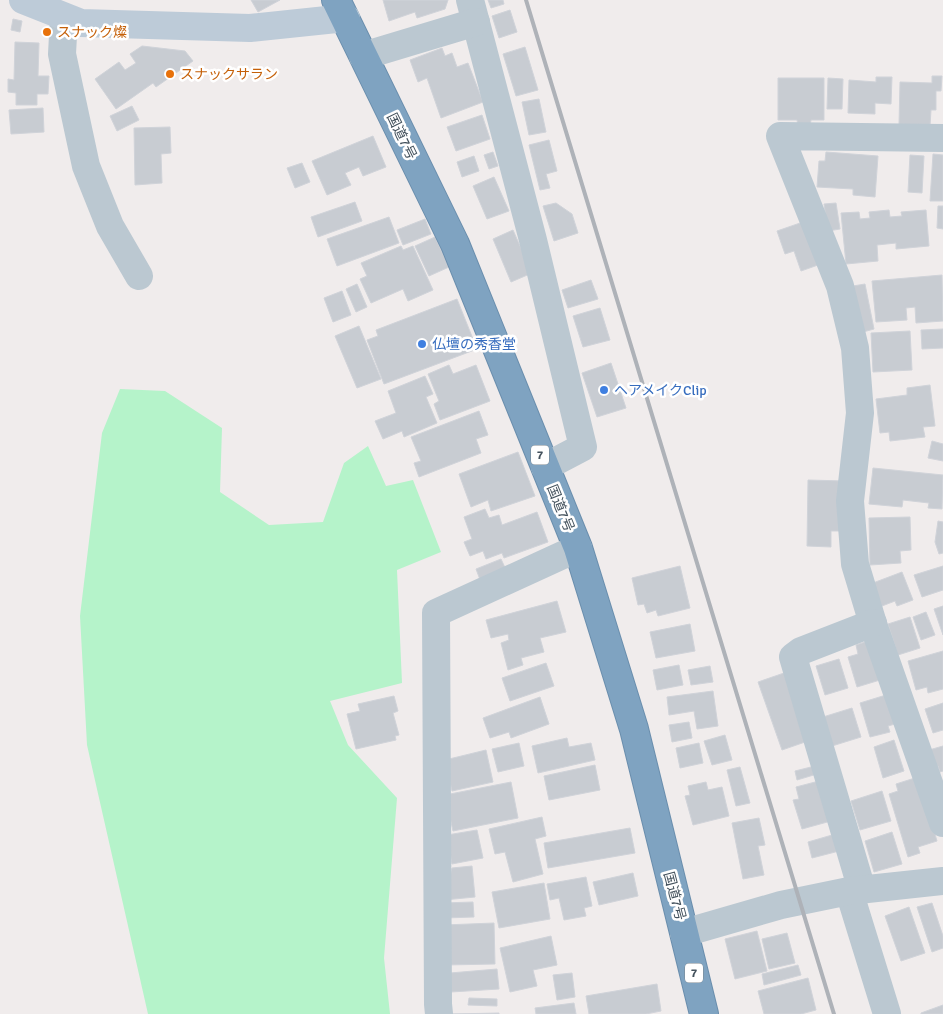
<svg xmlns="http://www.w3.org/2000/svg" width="943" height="1014" font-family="Signika,'Noto Sans JP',sans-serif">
<rect width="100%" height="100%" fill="#f0ecec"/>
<polygon fill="#b5f3ca" points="120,389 165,391 222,428 220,492 269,525 323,522 344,463 368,446 386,486 413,480 441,552 397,570 402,683 330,701 348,745 397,798 384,958 390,1014 148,1014 87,745 80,616 102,433"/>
<g fill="#c8ccd2" stroke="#d0d3d9">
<polygon points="251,0 280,0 258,12"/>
<polygon points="383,0 448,0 445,9 417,18 415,12 389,21"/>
<polygon points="488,0 503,0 504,4 491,8"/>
<polygon points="510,10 517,32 499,38 492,16"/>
<polygon points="13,19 22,21 20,32 11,30"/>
<polygon points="15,42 39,43 38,76 49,76 48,94 37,94 37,105 16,105 16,93 8,92 8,79 14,80"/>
<polygon points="142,46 185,51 193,61 156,87 153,83 116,109 95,79 119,62 125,70 136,63 130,54"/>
<polygon points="525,47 538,90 516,96 503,54"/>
<polygon points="442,48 445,56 452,53 457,67 468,63 483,102 441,118 427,78 418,82 410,60"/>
<polygon points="932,76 942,76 941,91 936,91 936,110 931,110 930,126 899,125 900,82 932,83"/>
<polygon points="876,77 892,77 891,104 875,103 875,114 848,113 849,80 876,82"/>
<polygon points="778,78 824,78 824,120 811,120 810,126 798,126 797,120 778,120"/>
<polygon points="828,78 843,79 842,109 827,109"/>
<polygon points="539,99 546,132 529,135 522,102"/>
<polygon points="132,106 139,120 117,131 110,116"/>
<polygon points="43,108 44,132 11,134 9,110"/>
<polygon points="482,115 490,139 456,151 447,127"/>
<polygon points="170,127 171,153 161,154 162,183 135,185 134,128"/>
<polygon points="373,136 386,167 363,176 359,167 345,173 351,185 327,195 312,161"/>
<polygon points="549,140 557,171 546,174 550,188 540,190 529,145"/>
<polygon points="493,152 498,166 489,169 484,155"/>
<polygon points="826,152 878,156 875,197 853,195 853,189 817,187 819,161 825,161"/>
<polygon points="933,154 943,155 943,201 930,201"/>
<polygon points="910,155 924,156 922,193 908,192"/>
<polygon points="474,156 479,171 462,177 457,162"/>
<polygon points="302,163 310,182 295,188 287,168"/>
<polygon points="494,177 509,211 487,219 473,186"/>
<polygon points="355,202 362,221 318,237 311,217"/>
<polygon points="556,203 572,214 578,233 554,241 543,206"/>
<polygon points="836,203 840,229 828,231 824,204"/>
<polygon points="938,206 943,206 943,229 937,228"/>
<polygon points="889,210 890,217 902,216 901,212 926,210 929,246 896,249 896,243 877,245 878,261 846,264 841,213 859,212 860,219 870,218 869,212"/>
<polygon points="389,217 399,243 337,266 327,239"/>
<polygon points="425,219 431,234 403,245 397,230"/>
<polygon points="803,222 818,265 801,271 794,251 785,254 777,231"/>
<polygon points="513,230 532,273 511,282 493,239"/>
<polygon points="435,237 449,267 429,276 415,246"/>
<polygon points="401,246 403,250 413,246 433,290 408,301 403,289 371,303 360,279 367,276 361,263"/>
<polygon points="942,275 943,321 916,323 915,307 906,308 907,320 876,322 872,281"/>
<polygon points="591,280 598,299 568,308 562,290"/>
<polygon points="357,284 367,307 356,312 346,289"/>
<polygon points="865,284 874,329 863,332 853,286"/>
<polygon points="342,291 351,315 333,322 324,298"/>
<polygon points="457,299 477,349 384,384 367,340 378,336 376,330"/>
<polygon points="600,308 610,340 583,347 573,316"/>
<polygon points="359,326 381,379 357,388 335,336"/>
<polygon points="943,329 943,348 922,349 921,330"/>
<polygon points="910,331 912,370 873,372 871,333"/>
<polygon points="611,363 626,408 597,417 582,373"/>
<polygon points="449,365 453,374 476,365 490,401 440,420 434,404 439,401 428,374"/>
<polygon points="425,376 433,394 426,397 437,423 404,437 402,431 383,439 375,421 396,413 388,391"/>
<polygon points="930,385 935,426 923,427 925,437 890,441 889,432 880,433 876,399 907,395 907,388"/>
<polygon points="479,411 488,435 476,439 481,453 419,477 414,463 421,461 411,437"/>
<polygon points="932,441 943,444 943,461 928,458"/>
<polygon points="518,452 535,496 491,511 488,500 471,507 459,474"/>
<polygon points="873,468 943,475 942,509 928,508 929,503 903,500 902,507 869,504"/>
<polygon points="808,480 844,481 843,531 831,531 831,547 807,546"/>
<polygon points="485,509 489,518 499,515 502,525 537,512 548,542 504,558 502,553 486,559 483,551 470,556 464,542 472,539 464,517"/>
<polygon points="910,517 911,550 900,551 901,563 870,565 869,518"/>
<polygon points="938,521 943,522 943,553 939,554 935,542"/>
<polygon points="501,559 508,574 482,585 476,569"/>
<polygon points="680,566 690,608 658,616 656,610 647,613 644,604 638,605 632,578"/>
<polygon points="943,566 943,590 922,597 914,575"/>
<polygon points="902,572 913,600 897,606 895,601 882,606 873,583"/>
<polygon points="557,601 566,632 540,638 544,652 521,658 523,665 508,670 501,643 509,640 508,634 491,638 486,620"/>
<polygon points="943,606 943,635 934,609"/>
<polygon points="926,612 935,635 921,640 913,617"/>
<polygon points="910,617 920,648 898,655 888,624"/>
<polygon points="690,624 695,651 656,658 650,632"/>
<polygon points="868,641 880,680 857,687 848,657 858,654 856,645"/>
<polygon points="943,651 943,689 928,693 927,687 916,690 908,661"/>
<polygon points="839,659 848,688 825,695 816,666"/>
<polygon points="546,663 554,686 510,701 502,678"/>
<polygon points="679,665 683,685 657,690 653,670"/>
<polygon points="710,666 713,682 691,685 688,670"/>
<polygon points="784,673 808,741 782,750 758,682"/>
<polygon points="713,691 718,726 697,729 694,711 669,715 667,697"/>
<polygon points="886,695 895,724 888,726 890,732 870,737 860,703"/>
<polygon points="394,696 398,711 393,713 399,735 395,736 396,740 356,749 347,714 360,711 358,704"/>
<polygon points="540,697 549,724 511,738 509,732 490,738 483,718"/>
<polygon points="943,703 943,730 933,733 925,709"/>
<polygon points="852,708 861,737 832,746 823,717"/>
<polygon points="689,722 692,738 672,742 669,725"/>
<polygon points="725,735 732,760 712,765 704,741"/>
<polygon points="567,738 569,747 591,743 595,760 538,773 532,746"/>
<polygon points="894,740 904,771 883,778 874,747"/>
<polygon points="519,743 524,766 498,772 492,749"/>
<polygon points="699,743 703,763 680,768 676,748"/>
<polygon points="943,746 943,771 940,772 938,766 935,767 929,750"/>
<polygon points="486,750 493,782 452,791 445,760"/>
<polygon points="595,765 600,790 549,800 544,776"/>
<polygon points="815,766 817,774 797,780 795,771"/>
<polygon points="740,767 750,803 736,806 727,770"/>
<polygon points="918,777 937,841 918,847 920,853 908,857 889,794 898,791 896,784"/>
<polygon points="819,781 831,821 802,829 793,800 799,799 796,787"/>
<polygon points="511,782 518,818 453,831 445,795"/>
<polygon points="706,782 708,790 722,787 729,816 693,825 685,796 690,795 688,786"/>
<polygon points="882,791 891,821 860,830 851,801"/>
<polygon points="542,817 546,836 535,839 543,874 513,882 505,852 495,854 489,829"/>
<polygon points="759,818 765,845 758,846 764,875 743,879 732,823"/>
<polygon points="630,828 635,853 548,868 544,843"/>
<polygon points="477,830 483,858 452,864 447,835"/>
<polygon points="892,832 902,864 874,872 865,841"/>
<polygon points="839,833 843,850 812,858 808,842"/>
<polygon points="472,866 475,897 444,900 452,868"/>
<polygon points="633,873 638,896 599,905 593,882"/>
<polygon points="586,877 592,906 584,908 586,916 564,920 559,898 550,900 547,884"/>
<polygon points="544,883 550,919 499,928 492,892"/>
<polygon points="473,902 474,917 444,918 443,903"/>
<polygon points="932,903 943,936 943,948 932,952 917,907"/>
<polygon points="909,907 925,953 901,961 885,916"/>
<polygon points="494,923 495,964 445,965 444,925"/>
<polygon points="757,931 767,971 735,979 725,939"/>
<polygon points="787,933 795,963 769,969 762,939"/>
<polygon points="551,936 557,965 533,970 537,986 510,992 500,948"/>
<polygon points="798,965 801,975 764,985 762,974"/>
<polygon points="497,969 499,989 451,992 450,973"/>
<polygon points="572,973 575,997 557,1000 553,975"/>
<polygon points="808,978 816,1010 801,1014 764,1014 758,991"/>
<polygon points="657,984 661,1011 646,1014 589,1014 586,996"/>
<polygon points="469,998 497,999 497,1006 468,1005"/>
<polygon points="574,1003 576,1014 536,1014 535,1008"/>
<polygon points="943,1005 943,1014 921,1014 921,1013"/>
<polygon points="499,1013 499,1014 452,1014"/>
</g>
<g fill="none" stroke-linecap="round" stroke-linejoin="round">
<defs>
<polyline id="highway" points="336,0 455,244 578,548 634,729 704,1014"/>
</defs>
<use href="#highway" stroke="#6a8ead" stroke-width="30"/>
<g stroke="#bbc8d1" stroke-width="28">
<polyline points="470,0 533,240 583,447 545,467"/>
<polyline points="64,17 62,54 86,166 110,226 139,276"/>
<polyline points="363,56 476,22"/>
<polyline points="943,138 780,136 840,286 855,348 860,413 850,501 855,564 874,627 943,823"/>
<polyline points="862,890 793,657 801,651 873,623"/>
<polyline points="849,891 887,1014"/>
<polyline points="684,933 781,905 849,891 943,881"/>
<polyline points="439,1014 438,1004 436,613 578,548"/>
</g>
<polyline stroke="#bdcbd8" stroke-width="28" points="23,0 81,23 250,28 346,18"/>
<use href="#highway" stroke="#7fa3c1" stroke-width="28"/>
<polyline stroke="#aeb2b8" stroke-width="4" points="526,0 834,1014"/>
</g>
<g fill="#e8710a" stroke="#fff" stroke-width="2">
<circle cx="47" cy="32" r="5"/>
<circle cx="170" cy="74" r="5"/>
</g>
<g fill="#3f7fe0" stroke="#fff" stroke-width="2">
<circle cx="422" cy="344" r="5"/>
<circle cx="604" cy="390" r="5"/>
</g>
<g text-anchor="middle" stroke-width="5" stroke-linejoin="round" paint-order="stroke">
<g fill="#fff" stroke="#7b858d" stroke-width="1">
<rect x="531" y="445.5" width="18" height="19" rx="4"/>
<rect x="685" y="963.5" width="18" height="19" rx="4"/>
</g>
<g font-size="12" font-weight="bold" fill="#43515c">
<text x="540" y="459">7</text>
<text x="694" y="977">7</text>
</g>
<g font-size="14" fill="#c56008" stroke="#fff" text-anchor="start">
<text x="57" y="37">スナック燦</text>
<text x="180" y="79">スナックサラン</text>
</g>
<g font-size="14" fill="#43515c" stroke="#fff">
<text transform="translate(402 136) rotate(64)" y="5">国道7号</text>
<text transform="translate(561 508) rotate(68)" y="5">国道7号</text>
<text transform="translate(675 896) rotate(75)" y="5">国道7号</text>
</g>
<g font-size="14" fill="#366cbe" stroke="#fff" text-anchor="start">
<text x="432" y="349">仏壇の秀香堂</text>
<text x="614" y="395">ヘアメイクClip</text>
</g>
</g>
</svg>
